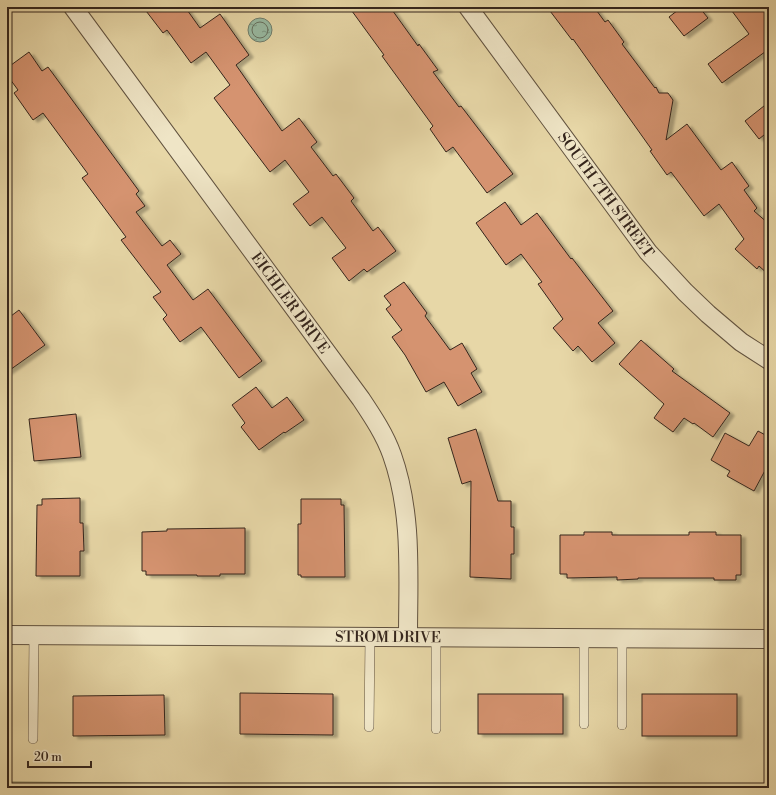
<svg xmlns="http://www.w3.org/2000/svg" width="776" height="795" font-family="'Libre Bodoni',serif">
<defs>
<pattern id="forest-crowns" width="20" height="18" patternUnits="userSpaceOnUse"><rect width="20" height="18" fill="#b6be87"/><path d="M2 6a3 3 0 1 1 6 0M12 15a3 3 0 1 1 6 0" fill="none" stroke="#9da374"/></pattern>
<pattern id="water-ripples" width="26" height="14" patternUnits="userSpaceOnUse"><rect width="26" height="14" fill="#98baa2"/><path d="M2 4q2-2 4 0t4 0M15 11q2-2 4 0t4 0" fill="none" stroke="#7d9783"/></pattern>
<filter id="shadow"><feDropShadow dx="4.5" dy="2.5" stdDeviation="1" flood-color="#0004"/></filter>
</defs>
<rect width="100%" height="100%" fill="#e7d7a7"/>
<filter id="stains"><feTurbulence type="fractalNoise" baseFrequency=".005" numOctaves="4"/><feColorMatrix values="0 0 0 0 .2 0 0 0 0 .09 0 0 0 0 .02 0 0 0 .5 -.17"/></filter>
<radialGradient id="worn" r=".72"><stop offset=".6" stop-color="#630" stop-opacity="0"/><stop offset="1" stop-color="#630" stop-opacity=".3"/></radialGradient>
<polygon fill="url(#forest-crowns)" stroke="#757252" points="7,782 740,788 7,788"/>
<circle fill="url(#water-ripples)" stroke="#707e6c" cx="260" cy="30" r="12"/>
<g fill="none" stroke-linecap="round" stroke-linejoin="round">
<circle stroke="#66705f" stroke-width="1" cx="260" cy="30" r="8"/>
</g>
<g fill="#d59370" stroke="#34251c" filter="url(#shadow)">
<polygon points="143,7 185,7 200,28 220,14 249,55 236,65 282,131 299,118 317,142 311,147 333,176 336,174 354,198 351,201 373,231 378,227 396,251 367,272 364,269 349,281 332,258 346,248 322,217 310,226 293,204 309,192 285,160 270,172 214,98 230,85 206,52 191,63 167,30 163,33"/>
<polygon points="349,7 390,7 418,46 419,44 438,70 433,72 459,107 461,106 513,174 487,193 453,147 446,152 430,129 433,126 382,56 384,55"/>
<polygon points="547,7 594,7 605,22 608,20 624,42 622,44 655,88 656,87 659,93 668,93 673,100 666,140 687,124 721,170 732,162 749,186 744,190 757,208 754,211 769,224 769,275 759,266 757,269 735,249 744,239 719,204 704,216 671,172 667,175 650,151 652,150 573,39 572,40"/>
<polygon points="682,7 699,7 708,18 684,36 669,17"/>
<polygon points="729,7 769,7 769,49 722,83 708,64 749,34"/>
<polygon points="29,52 42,71 48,67 139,191 136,194 145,206 136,212 162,246 170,240 181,254 167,265 193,300 208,289 262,361 239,378 201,327 180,342 163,319 167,315 153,297 161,292 121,240 126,237 82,178 88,174 43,113 33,120 14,93 18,90 7,75 7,68"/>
<polygon points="769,102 769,131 759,139 745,121"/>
<polygon points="505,202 521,225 537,213 571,259 572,258 613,311 598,323 615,343 592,362 578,346 573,351 553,328 563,319 538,284 542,282 521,254 506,265 476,223"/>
<polygon points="404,282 427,313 425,316 450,350 462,343 477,369 471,373 482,392 458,406 444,382 426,392 405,355 392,337 402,330 386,309 391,305 384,296"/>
<polygon points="19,310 45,345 7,372 7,319"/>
<polygon points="641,340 674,369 672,371 730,413 713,437 694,423 693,424 684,418 673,432 654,418 664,404 619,364"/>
<polygon points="256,387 272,408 287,397 304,420 285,433 284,432 259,450 241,427 245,423 232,405"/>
<polygon points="76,414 81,457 34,461 29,419"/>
<polygon points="476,429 498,501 511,501 511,527 514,527 514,554 511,554 511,579 470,577 471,481 462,484 448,438"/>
<polygon points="758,431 769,437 769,463 754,491 727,476 730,471 711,460 725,433 749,446"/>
<polygon points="80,498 80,523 83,523 84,551 80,551 80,576 36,576 37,505 42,505 42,499"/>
<polygon points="301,499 341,499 341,505 344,505 345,577 301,577 301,575 298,575 298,524 301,524"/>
<polygon points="245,528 245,574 220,574 220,576 197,576 197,575 146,575 146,571 142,571 142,532 167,531 167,529"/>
<polygon points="584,532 612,532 612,535 689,535 689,532 716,532 716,535 741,535 741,575 736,575 736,580 714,580 714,578 638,578 638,579 617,580 617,577 567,578 567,574 560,574 560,535 584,535"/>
<polygon points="240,693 333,694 333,735 240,734"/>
<rect x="478" y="694" width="85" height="40"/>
<rect x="642" y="694" width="95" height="42"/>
<polygon points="164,695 165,735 73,736 73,696"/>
</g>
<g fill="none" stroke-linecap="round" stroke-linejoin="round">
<defs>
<g id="service">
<polyline points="584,639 584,724"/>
<polyline points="622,639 622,725"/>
<polyline points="369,727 370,637"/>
<polyline points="436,729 436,637"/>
<polyline points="33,739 34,635"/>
</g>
<g id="minor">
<path id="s1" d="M73,7L361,399C373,417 385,435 392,455C413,514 408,576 408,637"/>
<path id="s2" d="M468,7L648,252L685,292L708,314L741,342L769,360"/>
<path id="s3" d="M7,635L769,639"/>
</g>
</defs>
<use href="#service" stroke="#61523f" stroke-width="10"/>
<use href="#minor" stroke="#61523f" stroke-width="20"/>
<use href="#service" stroke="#efe5c6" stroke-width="9"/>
<use href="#minor" stroke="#efe5c6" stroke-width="18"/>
</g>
<g text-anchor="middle" stroke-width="3" stroke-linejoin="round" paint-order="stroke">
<g font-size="15" fill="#34251c" stroke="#efe5c6">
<text dy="5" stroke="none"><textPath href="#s2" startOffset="233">SOUTH 7TH STREET</textPath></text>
<text dy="5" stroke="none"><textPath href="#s1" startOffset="367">EICHLER DRIVE</textPath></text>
<text dy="5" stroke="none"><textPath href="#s3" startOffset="381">STROM DRIVE</textPath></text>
</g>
</g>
<rect width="776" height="795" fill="none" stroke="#e7d7a7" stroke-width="24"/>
<rect x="8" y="8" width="760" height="779" fill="none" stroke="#34251c" stroke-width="2"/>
<rect x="12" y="12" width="752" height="771" fill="none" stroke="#34251c"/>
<path d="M28 761v6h63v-6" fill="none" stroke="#34251c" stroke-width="2"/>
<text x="34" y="761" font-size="12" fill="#34251c" stroke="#efe5c6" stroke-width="3" paint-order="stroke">20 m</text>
<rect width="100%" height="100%" filter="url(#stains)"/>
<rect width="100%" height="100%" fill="url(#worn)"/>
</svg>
